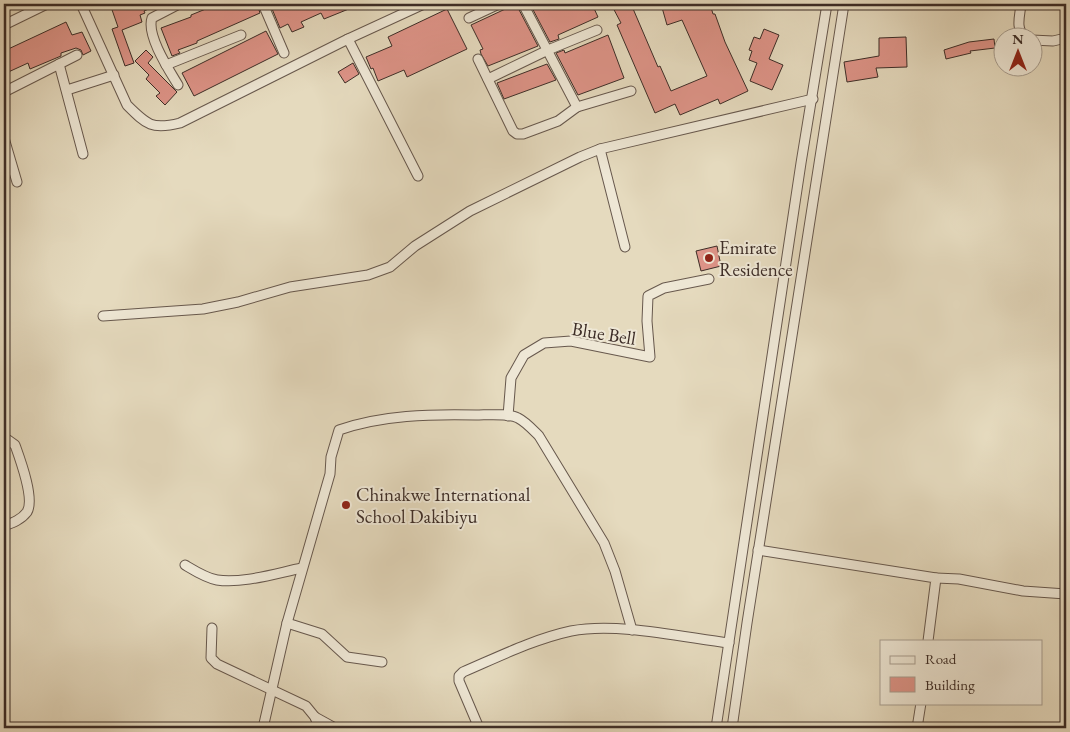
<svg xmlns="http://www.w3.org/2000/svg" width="1070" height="732" font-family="'EB Garamond',serif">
<rect width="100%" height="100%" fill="#e5dabe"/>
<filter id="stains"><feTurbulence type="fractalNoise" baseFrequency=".004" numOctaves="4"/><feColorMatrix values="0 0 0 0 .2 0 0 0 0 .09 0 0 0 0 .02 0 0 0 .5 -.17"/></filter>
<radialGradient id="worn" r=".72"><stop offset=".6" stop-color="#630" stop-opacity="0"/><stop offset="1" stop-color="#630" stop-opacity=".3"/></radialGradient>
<g fill="#dd9387" stroke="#3d2d27">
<polygon points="110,4 160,4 144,11 145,13 140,15 142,22 122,30 134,63 125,66 112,29 118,27"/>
<polygon points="218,4 257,4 260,13 197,41 197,43 178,50 180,53 172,56 161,28 191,17 191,15"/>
<polygon points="270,4 361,4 324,19 321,13 301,22 304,27 292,32 288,24 280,28"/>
<polygon points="516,4 538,46 488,66 481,54 480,50 483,49 471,25"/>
<polygon points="530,4 592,4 598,17 558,35 559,39 550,42"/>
<polygon points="611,4 631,4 658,67 660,66 671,91 707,76 682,20 667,25 661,4 710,4 713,14 715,14 725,42 748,91 720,104 718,99 680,115 675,104 655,113 617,25 621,23"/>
<polygon points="447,9 467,49 407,77 404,70 378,81 373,68 371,69 366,57 392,46 388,37"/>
<polygon points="66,22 72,35 82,32 91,51 83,55 81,50 76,48 61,53 61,56 30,69 28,63 4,74 4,51"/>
<polygon points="764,29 779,35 769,59 783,65 772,90 750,81 757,63 749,60 752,51 749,50 754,37 760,39"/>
<polygon points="266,31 278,54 194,96 182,73"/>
<polygon points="608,35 624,78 578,95 556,53 564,50 565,53"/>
<polygon points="906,37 907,67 876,68 878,77 847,82 844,62 879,56 879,38"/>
<polygon points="994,39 995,48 970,51 971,53 946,59 944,50 969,42"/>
<polygon points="146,50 153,57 148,63 177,92 165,105 156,96 160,93 146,79 149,75 135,61"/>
<polygon points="353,63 359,74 345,83 338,72"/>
<polygon points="547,64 556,80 504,99 497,83"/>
<polygon points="717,246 721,266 701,271 696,251"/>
</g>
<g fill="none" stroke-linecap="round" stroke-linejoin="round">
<defs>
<g id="minor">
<path d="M81,4L127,105C147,125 152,130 180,123L348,39L424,4"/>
<polyline points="263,4 284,53"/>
<polyline points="523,4 577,107 631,91"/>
<path d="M1021,4C1020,16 1015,28 1025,38"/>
<polyline points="469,18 499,4"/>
<polyline points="4,25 47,4"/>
<polyline points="348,39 418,176"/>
<polyline points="1032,40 1053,41 1066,38"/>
<polyline points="478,59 513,131 517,134 523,134 558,121 577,107"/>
<polyline points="59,64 83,154"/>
<polyline points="166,65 241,35"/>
<polyline points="488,79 548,50 597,30"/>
<path d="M178,85C169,70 146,35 152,18L179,4"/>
<polyline points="67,90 114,75"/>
<polyline points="4,92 77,55"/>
<polyline points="4,138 17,182"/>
<polyline points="600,149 625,247"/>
<polyline points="103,316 203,309 238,302 290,287 368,275 390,267 415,246 470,211 580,157 600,149 813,99"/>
<polyline points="508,416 511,378 524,355 544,343 571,341 650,357 647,321 648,296 664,288 709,279"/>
<path d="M4,441L8,440L15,445C20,459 35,499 27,512C21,520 12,523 4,526"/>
<polyline points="758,550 936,578 928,641"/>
<path d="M185,565C195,571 206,578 217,580C242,584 277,573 302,568"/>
<polyline points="936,578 959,579 1023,591 1066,594"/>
<polyline points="287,623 322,634 347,657 382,662"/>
<polyline points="212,628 211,658 217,664 306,706 315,717 319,728"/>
<polyline points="315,717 335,728"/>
<path d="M263,728L287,623L330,474L331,457L339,430C382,415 430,414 476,415C487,415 509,413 518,418C526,422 533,430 539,436L604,543L615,571L632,630"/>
<path d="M479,728L459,681V676L463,672C498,657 534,639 571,631C616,622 682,637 729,643"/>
<polyline points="716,728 801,163 827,4"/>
<polyline points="732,728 747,623 844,4"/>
<polyline points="917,728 921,703"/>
</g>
</defs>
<use href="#minor" stroke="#67584d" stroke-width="11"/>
<use href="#minor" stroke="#eee7d5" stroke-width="9"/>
</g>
<g fill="#8f2418" stroke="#eee7d5" stroke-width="2">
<circle cx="709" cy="258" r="5"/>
<circle cx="346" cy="505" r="5"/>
</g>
<g text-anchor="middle" stroke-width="4" stroke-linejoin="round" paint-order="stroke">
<g font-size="19" fill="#3d2d27" stroke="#eee7d5" text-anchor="start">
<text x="719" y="254">Emirate<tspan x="719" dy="22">Residence</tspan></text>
<text x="356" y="501">Chinakwe International<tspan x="356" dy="22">School Dakibiyu</tspan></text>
</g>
<g font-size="19" fill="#3d2d27" stroke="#eee7d5">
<text transform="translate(604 333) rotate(9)" y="7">Blue Bell</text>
</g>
</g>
<rect width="1070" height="732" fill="none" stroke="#e5dabe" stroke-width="20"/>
<rect x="5" y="5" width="1060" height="722" fill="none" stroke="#3d2d27" stroke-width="2.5"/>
<rect x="10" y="10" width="1050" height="712" fill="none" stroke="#3d2d27"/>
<rect x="880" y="640" width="162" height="65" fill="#eee7d5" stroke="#a79d8f"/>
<rect x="890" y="656" width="25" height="8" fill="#eee7d5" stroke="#a79d8f"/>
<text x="925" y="664" font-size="15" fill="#3d2d27">Road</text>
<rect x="890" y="677" width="25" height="15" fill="#dd9387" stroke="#a79d8f"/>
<text x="925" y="690" font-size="15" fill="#3d2d27">Building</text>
<g transform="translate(1018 52)"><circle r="24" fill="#eee7d5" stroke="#a79d8f"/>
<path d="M0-4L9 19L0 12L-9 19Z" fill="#8f2418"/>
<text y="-8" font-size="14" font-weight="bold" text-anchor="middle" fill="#3d2d27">N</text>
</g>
<rect width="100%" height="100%" filter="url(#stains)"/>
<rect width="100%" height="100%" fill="url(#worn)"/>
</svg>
